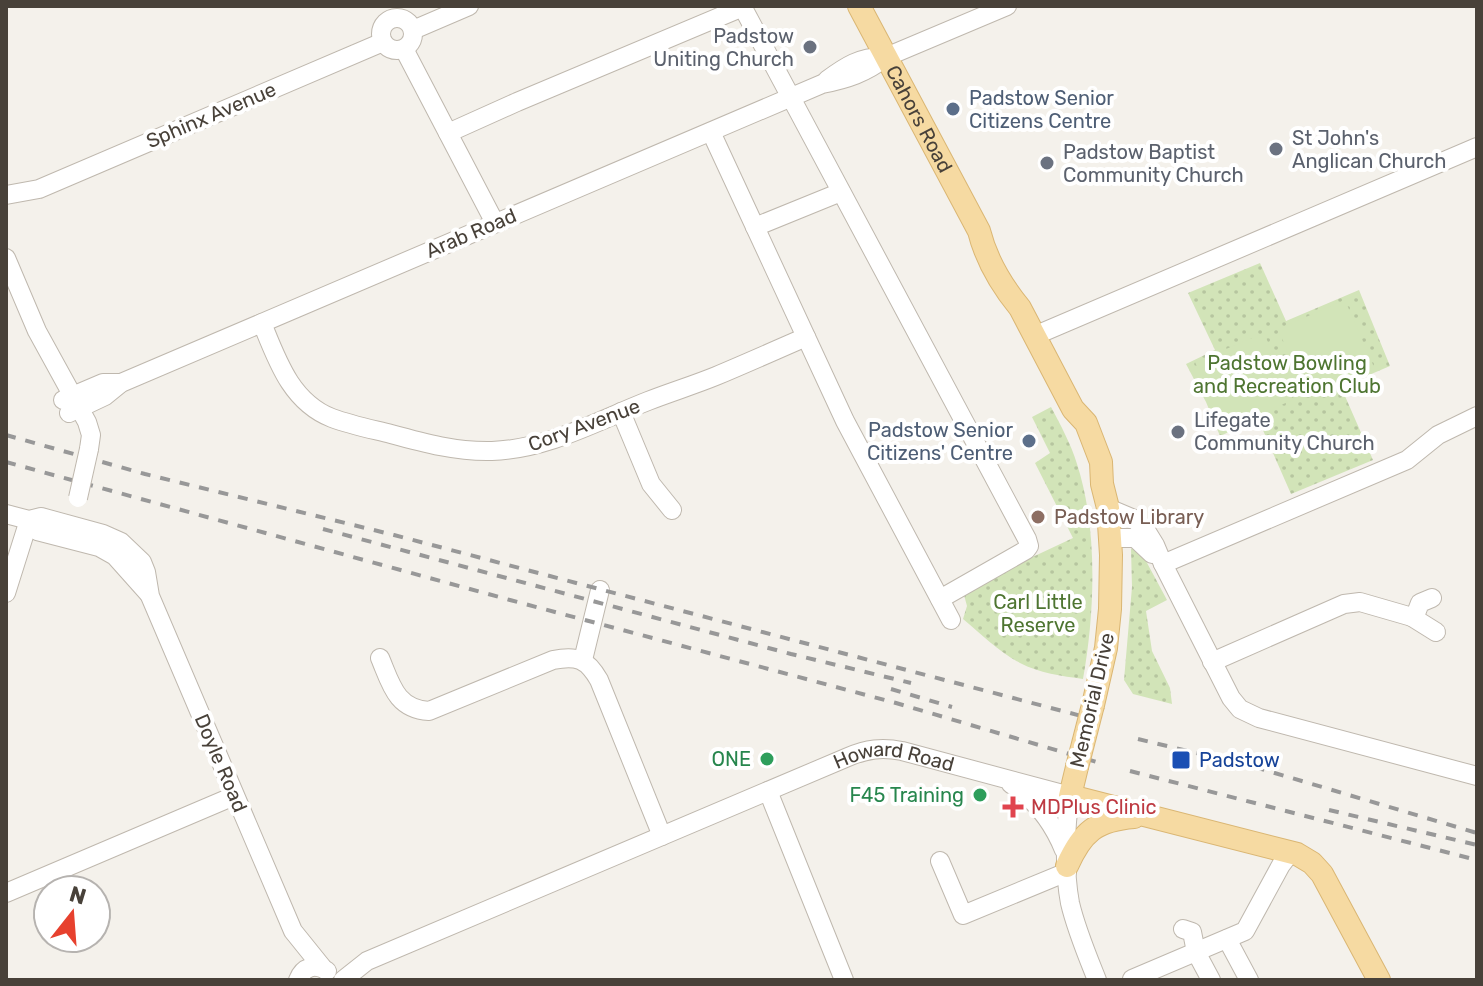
<svg xmlns="http://www.w3.org/2000/svg" width="1483" height="986" font-family="Rubik,sans-serif">
<defs>
<pattern id="park-dots" width="8" height="8" patternUnits="userSpaceOnUse" patternTransform="scale(2)"><rect width="8" height="8" fill="#d2e4b8"/><path d="M2 2h.1M6 6h.1" fill="none" stroke="#b6c59f" stroke-width="1.8" stroke-linecap="round"/></pattern>
</defs>
<rect width="100%" height="100%" fill="#f4f1eb"/>
<g fill="url(#park-dots)">
<polygon points="1260,263 1286,321 1359,290 1390,366 1341,387 1373,460 1291,494 1258,419 1220,436 1206,402 1186,364 1215,350 1188,293"/>
<path d="M1051,407C1061,426 1071,444 1077,464C1098,529 1095,612 1083,679C1062,676 1039,673 1020,663C999,652 981,634 963,619L967,606L964,595L994,575L1073,538L1035,463L1050,453L1032,417Z"/>
<polygon points="1134,546 1139,548 1167,600 1146,611 1152,651 1170,688 1172,704 1133,694 1124,680 1132,587 1131,549"/>
</g>
<g fill="#d2e4b8">
<polygon points="1345,300 1374,367 1306,395 1278,329"/>
<polygon points="1264,333 1293,400 1223,429 1195,362"/>
</g>
<g fill="none" stroke-linecap="round" stroke-linejoin="round">
<defs>
<g id="minor">
<polyline points="742,6 1027,539 1029,546 1026,550 940,599"/>
<circle cx="397" cy="34" r="16"/>
<polyline points="413,30 469,6"/>
<polyline points="404,49 495,223"/>
<path d="M827,80C846,66 860,57 883,57"/>
<polyline points="711,132 845,421 951,620"/>
<polyline points="448,133 517,102 743,7"/>
<polyline points="6,195 39,189 383,42"/>
<polyline points="755,227 841,192"/>
<polyline points="6,258 37,331 87,422 91,435 89,449"/>
<path d="M262,323C277,360 291,402 332,418C351,425 371,429 391,434C424,443 457,452 492,451C548,449 597,421 648,401C671,392 694,385 716,376C747,363 776,350 806,337"/>
<polyline points="1034,336 1477,147"/>
<polyline points="63,400 103,383 121,383"/>
<polyline points="621,412 651,484 672,510"/>
<path d="M69,413L105,396L121,383L822,84C847,79 866,73 886,57L1007,6"/>
<polyline points="1108,508 1134,519 1147,532 1155,545 1163,564 1231,698 1240,709 1259,718 1477,776"/>
<polyline points="6,514 29,520 41,517 103,534 121,542 142,562 146,572 150,596 293,931 322,967"/>
<polyline points="29,520 37,531 99,547 115,556 148,593"/>
<polyline points="1110,538 1135,538 1152,554"/>
<polyline points="1163,564 1407,460 1438,435 1477,416"/>
<polyline points="6,593 29,520"/>
<polyline points="1412,617 1436,632"/>
<path d="M380,658C391,684 396,709 429,711L553,660C577,655 587,659 599,680L662,836"/>
<polyline points="583,660 600,590"/>
<polyline points="1212,662 1344,604 1360,602 1412,617 1415,616 1420,603 1432,598"/>
<path d="M1011,784C1036,800 1053,823 1064,850"/>
<polyline points="768,791 844,980"/>
<polyline points="940,861 963,915 1067,872"/>
<polyline points="6,893 234,796"/>
<polyline points="1183,929 1192,932 1196,952 1211,980"/>
<polyline points="1227,939 1249,980"/>
<polyline points="1132,979 1245,931 1281,865 1290,853"/>
<path d="M298,980C303,967 315,963 327,971"/>
<path id="s1" d="M343,980L367,961L848,757C867,749 882,747 902,751L1070,796C1065,828 1064,871 1070,903C1076,929 1087,955 1097,980"/>
</g>
<g id="major">
<path id="s2" d="M859,6L979,231C986,259 1002,286 1020,308L1073,409L1086,423L1101,462L1102,484L1108,508L1111,555L1110,609L1106,648L1093,705"/>
<polyline points="1077,767 1070,796 1297,854 1312,863 1322,874 1379,980"/>
<path d="M1067,866C1082,832 1096,820 1134,817"/>
</g>
</defs>
<use href="#minor" stroke="#bfb8ae" stroke-width="20"/>
<use href="#major" stroke="#dab673" stroke-width="24"/>
<use href="#minor" stroke="#fff" stroke-width="18"/>
<use href="#major" stroke="#f6daa2" stroke-width="22"/>
<g stroke="#989898" stroke-width="4" stroke-dasharray="10 10" stroke-linecap="butt">
<polyline points="6,435 145,474 394,535 1108,723"/>
<polyline points="6,462 510,600 896,703 1100,763"/>
<polyline points="323,529 791,654 911,683"/>
<polyline points="891,689 952,707"/>
<polyline points="1138,739 1258,768 1477,833"/>
<polyline points="1130,771 1477,860"/>
<polyline points="1329,810 1477,845"/>
</g>
<defs>
<polyline id="minor-bridge" points="78,498 89,449"/>
<polyline id="major-bridge" points="1077,767 1093,705"/>
</defs>
<use href="#minor-bridge" stroke="#bfb8ae" stroke-width="20" stroke-linecap="butt"/>
<use href="#major-bridge" stroke="#dab673" stroke-width="24" stroke-linecap="butt"/>
<use href="#minor-bridge" stroke="#fff" stroke-width="18"/>
<use href="#major-bridge" stroke="#f6daa2" stroke-width="22"/>
</g>
<g fill="#6b7280" stroke="#fff" stroke-width="3">
<circle cx="810" cy="47" r="8"/>
<circle cx="1276" cy="149" r="8"/>
<circle cx="1047" cy="163" r="8"/>
<circle cx="1178" cy="432" r="8"/>
</g>
<g fill="#5c6f8a" stroke="#fff" stroke-width="3">
<circle cx="953" cy="109" r="8"/>
<circle cx="1029" cy="441" r="8"/>
</g>
<circle fill="#8d6e63" stroke="#fff" stroke-width="3" cx="1038" cy="517" r="8"/>
<g fill="#2e9e5b" stroke="#fff" stroke-width="3">
<circle cx="767" cy="759" r="8"/>
<circle cx="980" cy="795" r="8"/>
</g>
<rect fill="#1a4fb4" stroke="#fff" stroke-width="3" x="1171" y="750" width="20" height="20" rx="4"/>
<path fill="#e0444e" stroke="#fff" stroke-width="3" d="M1009 795h8v8h8v8h-8v8h-8v-8h-8v-8h8z"/>
<g text-anchor="middle" stroke-width="8" stroke-linejoin="round" paint-order="stroke">
<g font-size="20" fill="#5b616d" stroke="#fff" text-anchor="start">
<text x="794" y="43" text-anchor="end">Padstow<tspan x="794" dy="23">Uniting Church</tspan></text>
<text x="1292" y="145">St John's<tspan x="1292" dy="23">Anglican Church</tspan></text>
<text x="1063" y="159">Padstow Baptist<tspan x="1063" dy="23">Community Church</tspan></text>
<text x="1194" y="427">Lifegate<tspan x="1194" dy="23">Community Church</tspan></text>
</g>
<g font-size="20" fill="#4e5e75" stroke="#fff" text-anchor="start">
<text x="969" y="105">Padstow Senior<tspan x="969" dy="23">Citizens Centre</tspan></text>
<text x="1013" y="437" text-anchor="end">Padstow Senior<tspan x="1013" dy="23">Citizens' Centre</tspan></text>
</g>
<g font-size="20" fill="#484139" stroke="#fff">
<text transform="translate(211 115) rotate(-23)" y="7">Sphinx Avenue</text>
<text dy="7" stroke="none"><textPath href="#s2" startOffset="128">Cahors Road</textPath></text>
<text transform="translate(471 233) rotate(-23)" y="7">Arab Road</text>
<text transform="translate(584 425) rotate(-20)" y="7">Cory Avenue</text>
<text transform="translate(1092 700) rotate(-77)" y="7">Memorial Drive</text>
<text transform="translate(221 763) rotate(67)" y="7">Doyle Road</text>
<text dy="7" stroke="none"><textPath href="#s1" startOffset="600">Howard Road</textPath></text>
</g>
<g font-size="20" fill="#4e7531" stroke="#fff">
<text x="1287" y="370">Padstow Bowling<tspan x="1287" dy="23">and Recreation Club</tspan></text>
<text x="1038" y="609">Carl Little<tspan x="1038" dy="23">Reserve</tspan></text>
</g>
<g font-size="20" fill="#785e54" stroke="#fff" text-anchor="start">
<text x="1054" y="524">Padstow Library</text>
</g>
<g font-size="20" fill="#27864d" stroke="#fff" text-anchor="end">
<text x="751" y="766">ONE</text>
<text x="964" y="802">F45 Training</text>
</g>
<g font-size="20" fill="#164399" stroke="#fff" text-anchor="start">
<text x="1199" y="767">Padstow</text>
</g>
<g font-size="20" fill="#be3a42" stroke="#fff" text-anchor="start">
<text x="1031" y="814">MDPlus Clinic</text>
</g>
</g>
<rect width="1483" height="986" fill="none" stroke="#484139" stroke-width="16"/>
<g transform="translate(72 914) rotate(17)"><circle r="38" fill="#ffffff" stroke="#b6b3b0" stroke-width="2"/>
<path d="M0-6L14 30L0 20L-14 30Z" fill="#e7412e"/>
<text y="-12" font-size="22" font-weight="bold" text-anchor="middle" fill="#484139">N</text>
</g>
</svg>
